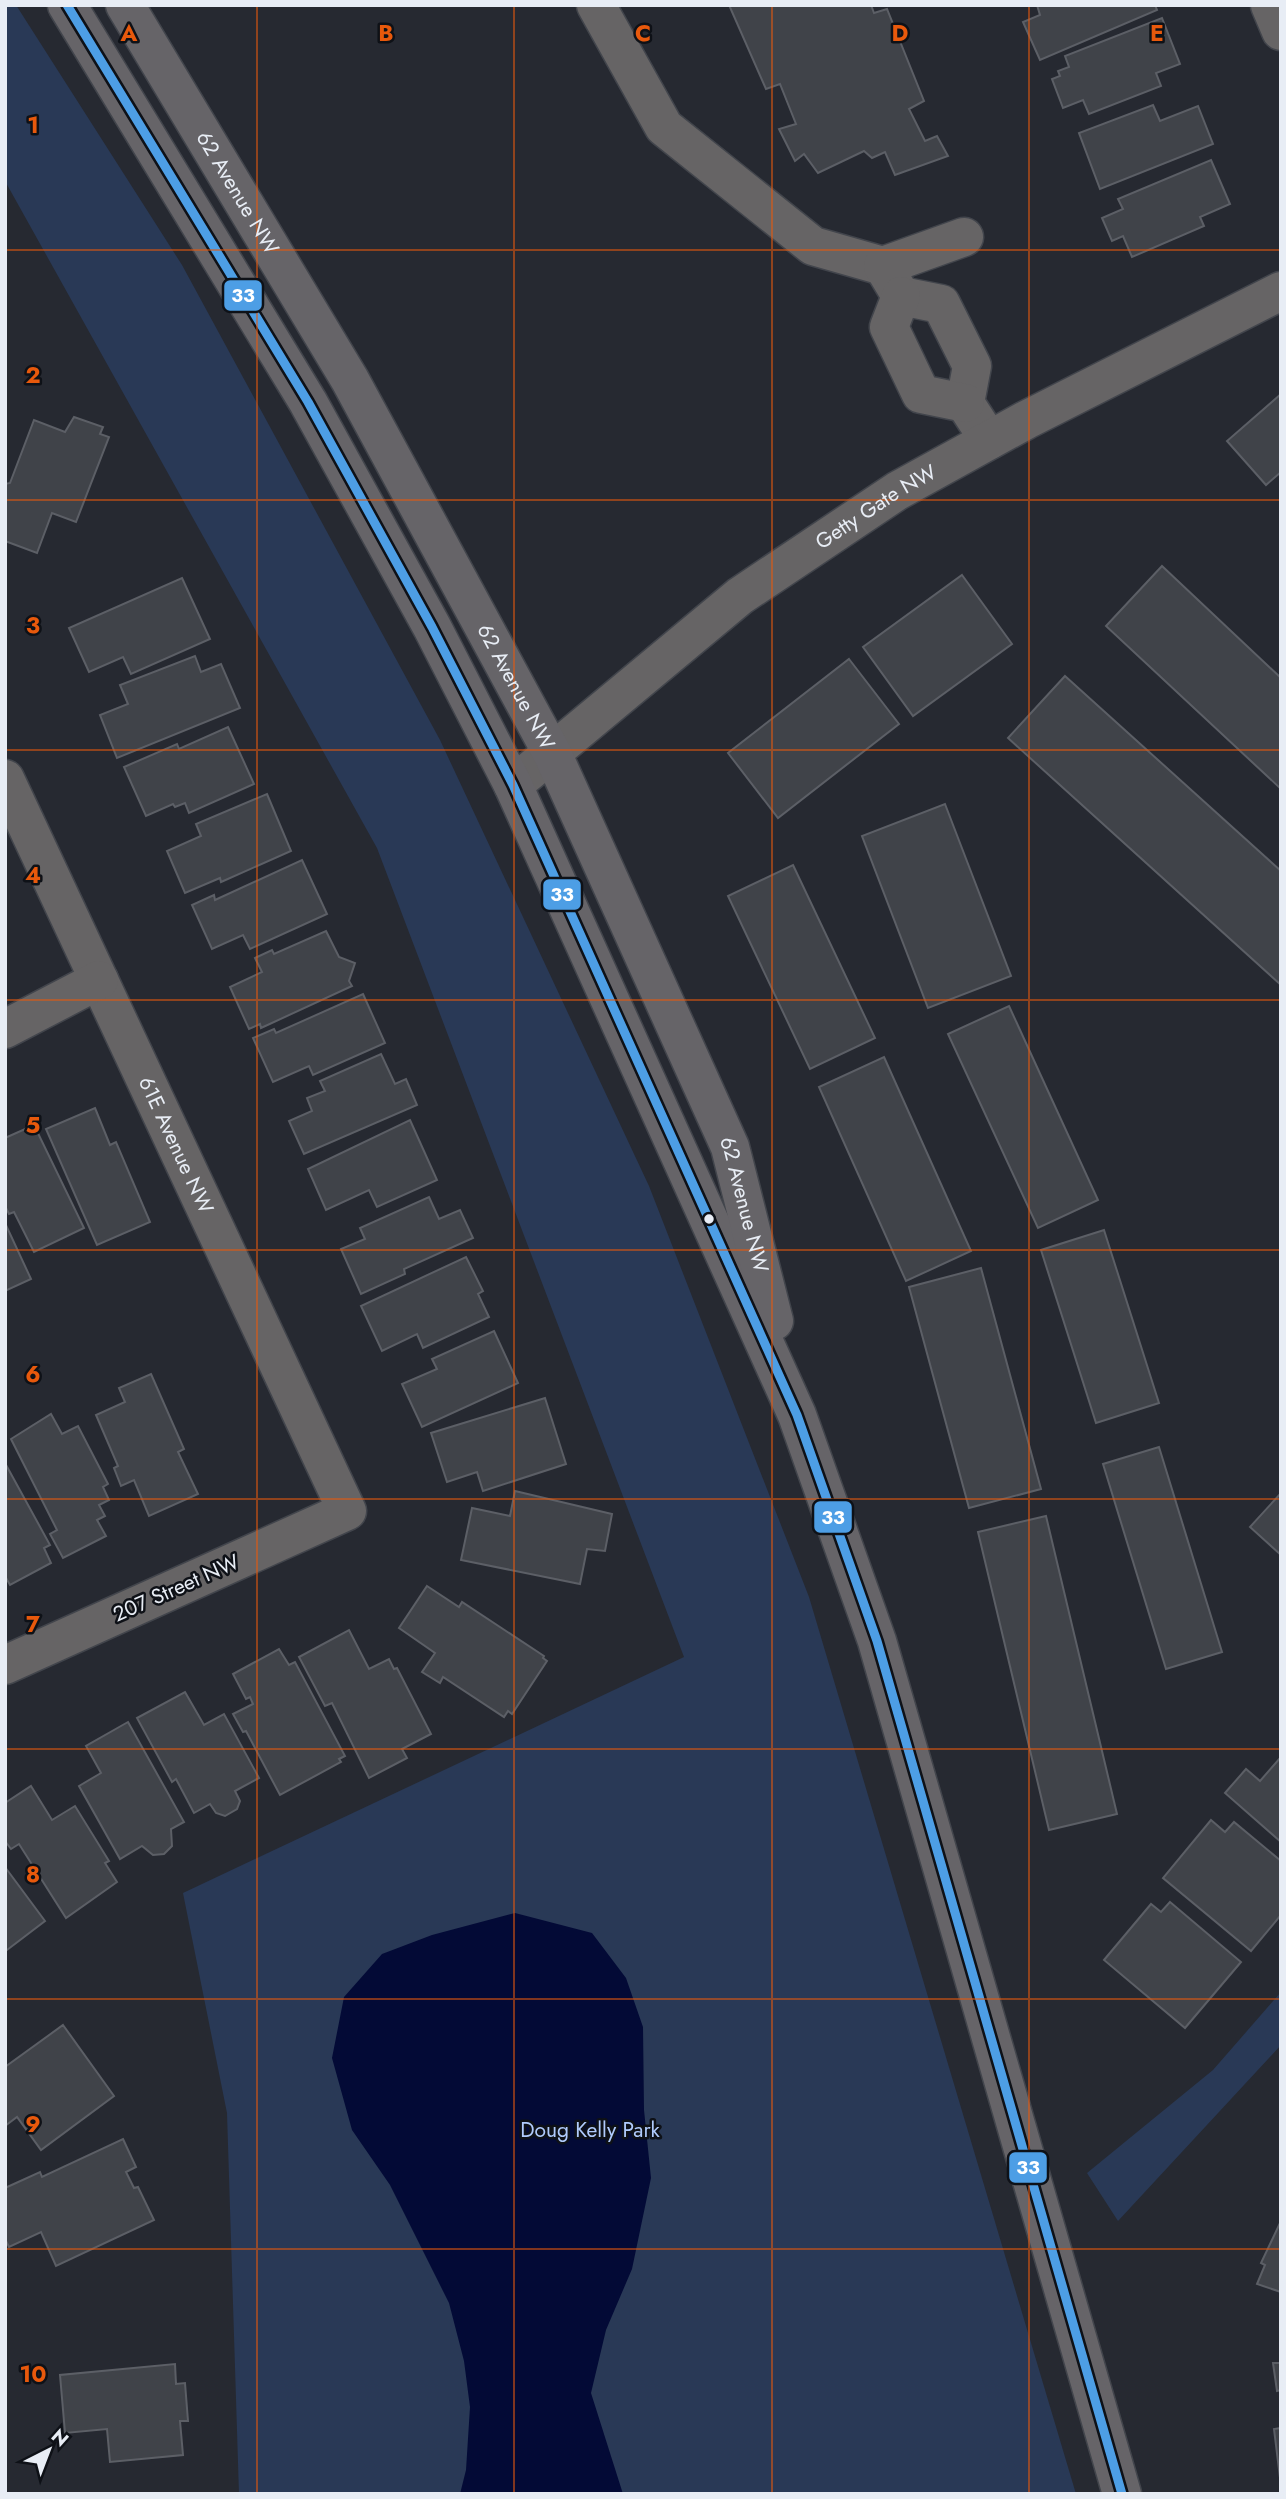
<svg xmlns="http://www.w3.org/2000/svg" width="1286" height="2499" font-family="Jost,sans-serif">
<rect width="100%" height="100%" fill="#262931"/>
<g fill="#293956">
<polygon points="5,5 16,5 182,265 440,740 649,1186 809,1597 1076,2494 239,2494 227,2113 183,1893 684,1657 377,848 5,181"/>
<polygon points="1281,1992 1281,2045 1118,2221 1087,2173 1213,2070"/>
</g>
<polygon fill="#030a36" points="515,1913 592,1933 626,1978 643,2027 644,2110 651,2178 632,2269 606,2330 591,2393 623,2494 460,2494 466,2470 470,2407 464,2361 449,2303 390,2185 352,2130 332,2058 344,1997 382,1954 432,1935"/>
<g fill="#404349" stroke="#5c5f66" stroke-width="2">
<polygon points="729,5 871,5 874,13 887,9 924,101 909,109 925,141 937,136 948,156 895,175 885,152 872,158 864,151 818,173 804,154 795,161 779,129 796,124 780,84 766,89"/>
<polygon points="1037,5 1155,5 1157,10 1040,60 1023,22 1040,15"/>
<polygon points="1162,18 1180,64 1156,73 1161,86 1089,114 1083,100 1063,108 1052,79 1060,76 1058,71 1069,67 1065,56"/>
<polygon points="1153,105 1160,121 1198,106 1213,144 1100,189 1079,133"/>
<polygon points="1211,160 1230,204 1200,217 1204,226 1132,257 1123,236 1112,241 1102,218 1123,209 1118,199"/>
<polygon points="1281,394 1281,472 1266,485 1227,441"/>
<polygon points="74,417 103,427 100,434 109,437 76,522 52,513 37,553 5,541 5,484 10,483 34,420 65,432"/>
<polygon points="1162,566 1281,678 1281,789 1106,626"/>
<polygon points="962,575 1012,644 913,716 863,647"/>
<polygon points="182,578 210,639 131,674 123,657 89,672 69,628"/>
<polygon points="195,656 201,672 221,664 240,708 117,758 100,715 128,704 120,685"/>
<polygon points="849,659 899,724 778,818 728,753"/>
<polygon points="1065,676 1281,871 1281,985 1008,738"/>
<polygon points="228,727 254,784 189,813 185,803 175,807 173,804 146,816 124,767 177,744 179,749"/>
<polygon points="267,794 291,851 221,882 220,878 185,893 167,851 201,836 196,824"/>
<polygon points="945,804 1011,976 928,1008 862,836"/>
<polygon points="302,860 327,914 250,949 243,935 212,949 192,905 214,895 215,900"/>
<polygon points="793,865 875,1038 810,1069 728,896"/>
<polygon points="326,931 339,957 355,963 349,981 352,986 261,1028 260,1024 249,1029 230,987 262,972 255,958 272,950 274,954"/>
<polygon points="363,994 385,1043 313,1075 309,1066 273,1082 253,1038 274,1029 276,1033"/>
<polygon points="1009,1006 1098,1200 1038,1228 948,1034"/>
<polygon points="381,1054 395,1084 406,1079 417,1105 304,1154 289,1121 312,1111 307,1098 325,1091 320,1081"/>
<polygon points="884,1057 971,1251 906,1281 819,1087"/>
<polygon points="95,1108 110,1145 116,1142 150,1222 97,1245 46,1129"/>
<polygon points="410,1120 437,1180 377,1207 369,1190 326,1210 308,1169"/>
<polygon points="34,1125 84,1228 34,1252 14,1212 9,1214 5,1206 5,1138"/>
<polygon points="429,1197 439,1219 460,1210 473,1238 404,1269 405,1274 361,1294 341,1249 365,1239 360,1228"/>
<polygon points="5,1223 31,1279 5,1291"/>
<polygon points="1104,1230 1159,1403 1096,1423 1041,1250"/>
<polygon points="466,1257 483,1291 478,1294 489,1317 423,1348 417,1334 382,1351 361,1306"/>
<polygon points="981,1268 1041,1489 969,1508 909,1287"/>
<polygon points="494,1331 518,1383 422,1427 402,1384 437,1369 432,1359"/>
<polygon points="151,1374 184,1449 178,1452 198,1494 149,1516 134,1480 121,1486 114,1468 118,1466 96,1415 125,1402 119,1388"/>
<polygon points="545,1398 566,1464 483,1491 477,1472 447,1482 431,1433"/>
<polygon points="51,1414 62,1434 78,1426 108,1484 103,1487 109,1500 99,1505 105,1516 97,1520 106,1536 63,1558 50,1534 57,1530 11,1439"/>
<polygon points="1159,1447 1222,1652 1166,1669 1103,1464"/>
<polygon points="5,1463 50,1545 44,1548 51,1563 10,1585 5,1576"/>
<polygon points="515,1491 612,1514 605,1551 587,1549 580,1584 461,1560 472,1508 510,1516"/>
<polygon points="1281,1493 1281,1555 1250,1527"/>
<polygon points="1046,1516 1117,1814 1049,1830 978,1532"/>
<polygon points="427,1586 459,1607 462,1602 544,1656 543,1658 547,1661 512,1714 508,1711 504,1717 443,1677 440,1683 422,1672 435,1653 399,1628"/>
<polygon points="349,1630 369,1669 389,1659 394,1669 397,1668 431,1734 402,1749 407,1758 369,1778 332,1703 325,1706 299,1657"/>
<polygon points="279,1649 289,1665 295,1662 345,1756 339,1759 341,1762 280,1795 246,1731 243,1732 233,1714 253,1704 250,1697 246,1699 233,1674"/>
<polygon points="185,1692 204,1725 224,1714 259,1778 235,1791 240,1801 237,1809 225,1816 216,1813 210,1804 194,1813 176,1779 172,1782 137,1718"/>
<polygon points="128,1722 184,1822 171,1829 172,1846 164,1854 153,1855 142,1846 120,1859 79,1786 101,1773 86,1746"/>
<polygon points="1281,1757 1281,1842 1225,1793 1246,1769 1260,1781"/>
<polygon points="31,1786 52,1820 75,1806 109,1861 105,1863 117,1882 66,1918 19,1844 11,1849 5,1841 5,1803"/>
<polygon points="1211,1820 1225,1832 1234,1822 1281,1861 1281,1915 1251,1951 1163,1878"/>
<polygon points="5,1867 45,1921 7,1950 5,1948"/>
<polygon points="1170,1902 1241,1962 1185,2028 1104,1960 1151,1904 1161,1912"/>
<polygon points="63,2025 114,2096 41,2150 17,2117 5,2126 5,2067"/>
<polygon points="123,2139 136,2167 126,2172 134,2188 138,2187 154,2220 56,2266 41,2232 9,2247 5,2239 5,2188 40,2172 42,2177"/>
<polygon points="1281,2221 1281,2292 1257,2284 1265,2265 1261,2263"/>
<polygon points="1273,2363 1281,2363 1281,2390 1277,2391"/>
<polygon points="175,2364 176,2384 185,2383 188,2421 180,2421 183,2455 110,2462 107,2429 65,2433 60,2375"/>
<polygon points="1281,2428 1281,2486 1274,2429"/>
</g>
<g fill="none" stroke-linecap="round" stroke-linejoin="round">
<defs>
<g id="minor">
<polyline points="596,5 664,127 813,246 883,266"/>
<polyline points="1270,5 1281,31"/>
<polyline points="964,237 883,266 901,296 941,304 972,366 965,403 989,440"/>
<polyline points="901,296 889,327 921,394 965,403"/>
<path id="s1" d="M5,779L347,1511L5,1665"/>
<path id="s2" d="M513,785L740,596L897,491L1026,420L1281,291"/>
<polyline points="5,1029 99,980"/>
</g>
<g id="major">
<polyline points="67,5 308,402 432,627 513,785 797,1415 877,1641 1122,2494"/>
<path id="s3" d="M125,5L350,380L553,755L730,1147L774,1321"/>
</g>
</defs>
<use href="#minor" stroke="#42454c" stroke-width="41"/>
<use href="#major" stroke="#42454c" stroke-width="41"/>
<use href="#minor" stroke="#666465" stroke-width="38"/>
<use href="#major" stroke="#666468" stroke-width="38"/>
<defs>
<polyline id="bus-1" points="67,5 308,402 432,627 513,785 797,1415 877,1641 1122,2494"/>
</defs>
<use href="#bus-1" stroke="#0e1117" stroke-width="14"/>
<use href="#bus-1" stroke="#4d9ee5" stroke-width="9"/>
</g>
<path fill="none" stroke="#e8590c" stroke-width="2" stroke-opacity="0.55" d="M257,5V2494M514,5V2494M772,5V2494M1029,5V2494M5,250H1281M5,500H1281M5,750H1281M5,1000H1281M5,1250H1281M5,1499H1281M5,1749H1281M5,1999H1281M5,2249H1281"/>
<circle fill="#e8edf5" stroke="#0e1117" stroke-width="2.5" cx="709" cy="1219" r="6"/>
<g text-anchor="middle" stroke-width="5" stroke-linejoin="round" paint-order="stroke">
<g font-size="21" fill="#e8edf5" stroke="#0e1117">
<text dy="7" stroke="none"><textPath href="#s3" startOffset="219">62 Avenue NW</textPath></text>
<text dy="7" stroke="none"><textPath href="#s2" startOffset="458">Getty Gate NW</textPath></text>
<text dy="7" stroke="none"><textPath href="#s3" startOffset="786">62 Avenue NW</textPath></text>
<text dy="7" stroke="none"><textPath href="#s1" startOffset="404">61E Avenue NW</textPath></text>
<text dy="7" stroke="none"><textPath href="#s3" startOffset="1353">62 Avenue NW</textPath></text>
<text transform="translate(176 1588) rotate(-24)" y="7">207 Street NW</text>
</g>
<g font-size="21" fill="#b0cbfc" stroke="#0e1117">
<text x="590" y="2137">Doug Kelly Park</text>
</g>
</g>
<g font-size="23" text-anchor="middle" font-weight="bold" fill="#e8590c" stroke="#0e1117" stroke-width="5" stroke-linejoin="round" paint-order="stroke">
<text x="129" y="41">A</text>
<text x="386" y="41">B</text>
<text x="643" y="41">C</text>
<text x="900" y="41">D</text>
<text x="1157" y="41">E</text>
<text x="33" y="133">1</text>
<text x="33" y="383">2</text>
<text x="33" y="633">3</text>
<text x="33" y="883">4</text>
<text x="33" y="1133">5</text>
<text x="33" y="1382">6</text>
<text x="33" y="1632">7</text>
<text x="33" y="1882">8</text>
<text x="33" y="2132">9</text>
<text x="33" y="2382">10</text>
</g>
<g stroke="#0e1117" stroke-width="2.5">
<rect x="223" y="279" width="40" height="33" rx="7" fill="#4d9ee5"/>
<rect x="542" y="878" width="40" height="33" rx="7" fill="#4d9ee5"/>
<rect x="813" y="1500" width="40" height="34" rx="7" fill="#4d9ee5"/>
<rect x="1008" y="2151" width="40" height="33" rx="7" fill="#4d9ee5"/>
</g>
<g font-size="19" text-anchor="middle" font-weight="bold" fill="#fff">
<text x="243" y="302">33</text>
<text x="562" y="901">33</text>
<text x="833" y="1524">33</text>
<text x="1028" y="2174">33</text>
</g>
<rect width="1286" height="2499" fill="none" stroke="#e8edf5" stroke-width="14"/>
<g transform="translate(49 2450) rotate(42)" stroke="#0e1117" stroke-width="5" paint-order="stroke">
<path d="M0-5L12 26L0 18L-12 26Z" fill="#e8edf5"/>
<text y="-10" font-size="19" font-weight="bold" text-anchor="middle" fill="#e8edf5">N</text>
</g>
</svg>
